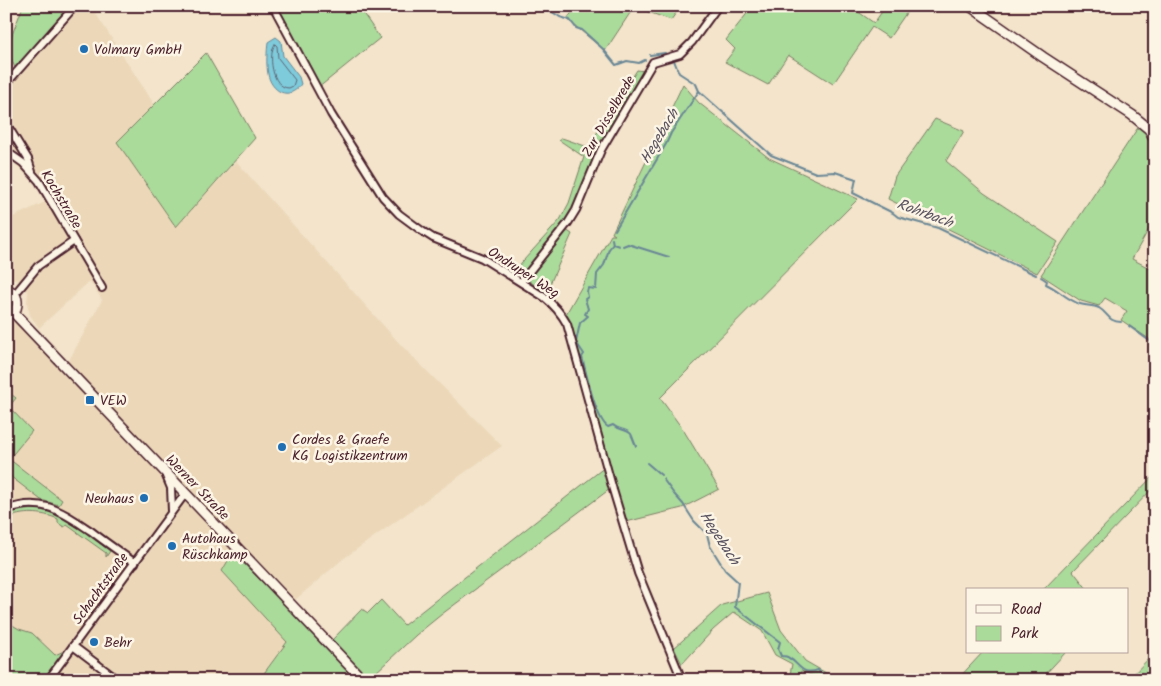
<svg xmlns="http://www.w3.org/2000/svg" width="1161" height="686" font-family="Kalam,sans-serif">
<rect width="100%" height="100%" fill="#f3e4cb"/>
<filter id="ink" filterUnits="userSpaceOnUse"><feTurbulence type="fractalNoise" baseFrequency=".02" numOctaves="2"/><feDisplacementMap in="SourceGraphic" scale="10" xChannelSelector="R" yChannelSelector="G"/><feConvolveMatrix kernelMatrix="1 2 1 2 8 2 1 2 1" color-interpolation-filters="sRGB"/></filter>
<g filter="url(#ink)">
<g fill="#ecd8b9">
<polygon points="69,6 91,6 154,104 118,142 176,227 236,161 401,345 502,446 343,559 295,600 68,362 102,300 90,281 39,328 30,315 27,303 28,292 16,279 6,280 6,220 45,202 32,179 6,156 6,70 11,73"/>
<polygon points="6,307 14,314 229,545 228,546 234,554 229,559 222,571 287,642 259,680 6,680"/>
</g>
<g fill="#aadb9b" stroke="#7a7d63">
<polygon points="23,6 69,6 15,68 7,48"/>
<polygon points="276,6 358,6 380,38 318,88"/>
<polygon points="577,6 681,6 671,20 634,7 605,51 567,19"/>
<polygon points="753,6 850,6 874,23 886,6 911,6 889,38 872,27 833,84 788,55 768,85 725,62 735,49 726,40"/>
<polygon points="206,53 255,138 176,227 117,142"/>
<polygon points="637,70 645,71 567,222 523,274 514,271 560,220 569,203 584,157 559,140 562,138 588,147"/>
<polygon points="683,84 699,103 769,158 858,199 660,398 684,431 719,489 682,508 626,522 614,486 442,614 416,635 374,674 368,678 332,640 362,609 368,613 381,600 404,625 610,463 566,314 611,235 615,235 612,233"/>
<polygon points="935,119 964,131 946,161 984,193 1058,242 1037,273 888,199 895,176"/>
<polygon points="1141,123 1151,136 1155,147 1155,218 1132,259 1155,271 1155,343 1121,320 1127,311 1105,298 1099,306 1081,301 1041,275"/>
<polygon points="566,230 572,234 546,293 529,281 528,276"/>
<polygon points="6,393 11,394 16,398 9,407 32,431 9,459 62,500 59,505 41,500 6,473"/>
<polygon points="1155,474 1155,486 1073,571 1088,590 1043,590"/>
<path d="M38,509C66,515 87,534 110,551L106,557V553L67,525L64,527L58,523V519C42,512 22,511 6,519V514L24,510Z"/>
<polygon points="234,554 275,595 352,676 349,680 259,680 287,642 222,571 229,559"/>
<polygon points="767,593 781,630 805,661 838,680 824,680 801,671 797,680 789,680 792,664 775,655 762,631 734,612 713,630 682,664 674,648 722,605"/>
<polygon points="6,621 19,629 32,633 55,655 64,651 43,680 6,680"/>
<polygon points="983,652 1066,652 1040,680 957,680"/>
<polygon points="1155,652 1155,668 1142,680 1128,680"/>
</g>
<path fill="#7ecbdc" stroke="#698695" d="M276,37L281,41L283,56L299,77L301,84C289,102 271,91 268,74C266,64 267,51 268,42Z"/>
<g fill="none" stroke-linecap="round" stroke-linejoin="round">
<path stroke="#5f6472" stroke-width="1" d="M275,44L277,46L278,58L295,80L293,86L289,88C271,88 268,53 275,44Z"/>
<g stroke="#698695" stroke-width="2">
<polyline points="543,6 560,17 570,20 576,28 582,30 603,49 616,65 627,61 639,63 645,60"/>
<polyline points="650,55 665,53"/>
<polyline points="699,91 771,155 816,173 835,172 856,179 853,193 893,213 898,217 938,228 1036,275"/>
<polyline points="615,230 666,144 671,133 699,91 696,84 679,73 673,58"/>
<path d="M612,239L613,244L609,249L604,265L597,274L596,289L588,288L587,292L588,297L585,299L588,309L585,314L588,316L580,323L576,342L584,354L582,357C586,372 596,420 608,427L613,425C618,430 627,429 631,434C633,438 634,442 636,446"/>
<polyline points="613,244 619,246"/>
<polyline points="623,246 628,244 669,257"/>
<path d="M1041,277L1047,281L1046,284C1058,289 1067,300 1080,304C1086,306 1093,305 1099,308C1108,313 1108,322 1121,322"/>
<polyline points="1129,326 1155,345"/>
<polyline points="647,463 661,475"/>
<path d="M663,479L674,494L683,504L694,521L707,534L710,546L725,570L738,582L735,607L780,642L778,649L781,656C784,656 787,656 789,658C800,664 801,676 818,670L823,676L831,680"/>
</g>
<defs>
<g id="street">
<path d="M273,6L331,114L383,197L399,214L422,231L433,238L482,258L544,297C554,305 561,313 567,324L613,490L638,573L682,680"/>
<polyline points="6,84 75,6"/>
<polyline points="6,123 28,159 32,172"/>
<polyline points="6,151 23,163 39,181 102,288"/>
<polyline points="521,282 568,223 576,210 601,150 653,62 680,54 692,42 718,6"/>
<polyline points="15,294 38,266 74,241"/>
<polyline points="166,476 171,488 172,511"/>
<path d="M6,510C42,496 62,512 91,531C105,542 120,552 135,563"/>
<polyline points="73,646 118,680"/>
<polyline points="48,680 185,494"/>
</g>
<g id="secondary">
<polyline points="970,6 1043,57 1132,115 1149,129 1155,140"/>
<path d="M6,289C16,292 19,300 16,309L6,315"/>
<polyline points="13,312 363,680"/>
</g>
</defs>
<use href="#street" stroke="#4a1f2b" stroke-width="10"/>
<use href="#secondary" stroke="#4a1f2b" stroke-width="12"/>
<use href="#street" stroke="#fcf5e5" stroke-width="6"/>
<use href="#secondary" stroke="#fcf5e5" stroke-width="9"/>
</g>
</g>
<g fill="#1f6fb2" stroke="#fcf5e5" stroke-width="2">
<circle cx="84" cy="49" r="5"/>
<rect x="85" y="395" width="10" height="10" rx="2.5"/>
<circle cx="282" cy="447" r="5"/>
<circle cx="144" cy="498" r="5"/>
<circle cx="172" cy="546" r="5"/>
<circle cx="94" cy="642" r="5"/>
</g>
<g text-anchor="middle" stroke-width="5" stroke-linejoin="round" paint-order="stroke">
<g font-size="14" fill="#4a1f2b" stroke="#fcf5e5" text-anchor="start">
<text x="94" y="54">Volmary GmbH</text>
<text x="100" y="405">VEW</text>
<text x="292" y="444">Cordes &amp; Graefe<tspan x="292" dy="16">KG Logistikzentrum</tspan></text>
<text x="134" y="503" text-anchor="end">Neuhaus</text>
<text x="182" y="543">Autohaus<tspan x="182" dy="16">Rüschkamp</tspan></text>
<text x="104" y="647">Behr</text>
</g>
<g font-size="14" fill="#4a1f2b" stroke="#fcf5e5">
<text transform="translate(608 116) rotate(-60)" y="5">Zur Disselbrede</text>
<text transform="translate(62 199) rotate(59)" y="5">Kochstraße</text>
<text transform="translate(524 272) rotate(33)" y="5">Ondruper Weg</text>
<text transform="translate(198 487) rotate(46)" y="5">Werner Straße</text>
<text transform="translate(100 588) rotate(-54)" y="5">Schachtstraße</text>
</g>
<g font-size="15" font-style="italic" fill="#5a5360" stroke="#fcf5e5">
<text transform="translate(659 136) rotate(-59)" y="5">Hegebach</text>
<text transform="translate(925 213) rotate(20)" y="5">Rohrbach</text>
<text transform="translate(720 538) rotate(57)" y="5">Hegebach</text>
</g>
</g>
<rect width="1161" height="686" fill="none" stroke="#fcf5e5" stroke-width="25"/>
<rect x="12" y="12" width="1136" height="661" fill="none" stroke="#4a1f2b" stroke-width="2" filter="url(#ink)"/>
<rect x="966" y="588" width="162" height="65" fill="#fcf5e5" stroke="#b59f9b"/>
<rect x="976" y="605" width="25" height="8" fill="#fcf5e5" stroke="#b59f9b"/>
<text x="1011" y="614" font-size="15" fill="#4a1f2b">Road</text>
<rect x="976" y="626" width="25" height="15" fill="#aadb9b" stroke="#b59f9b"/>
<text x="1011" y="638" font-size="15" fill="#4a1f2b">Park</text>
</svg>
